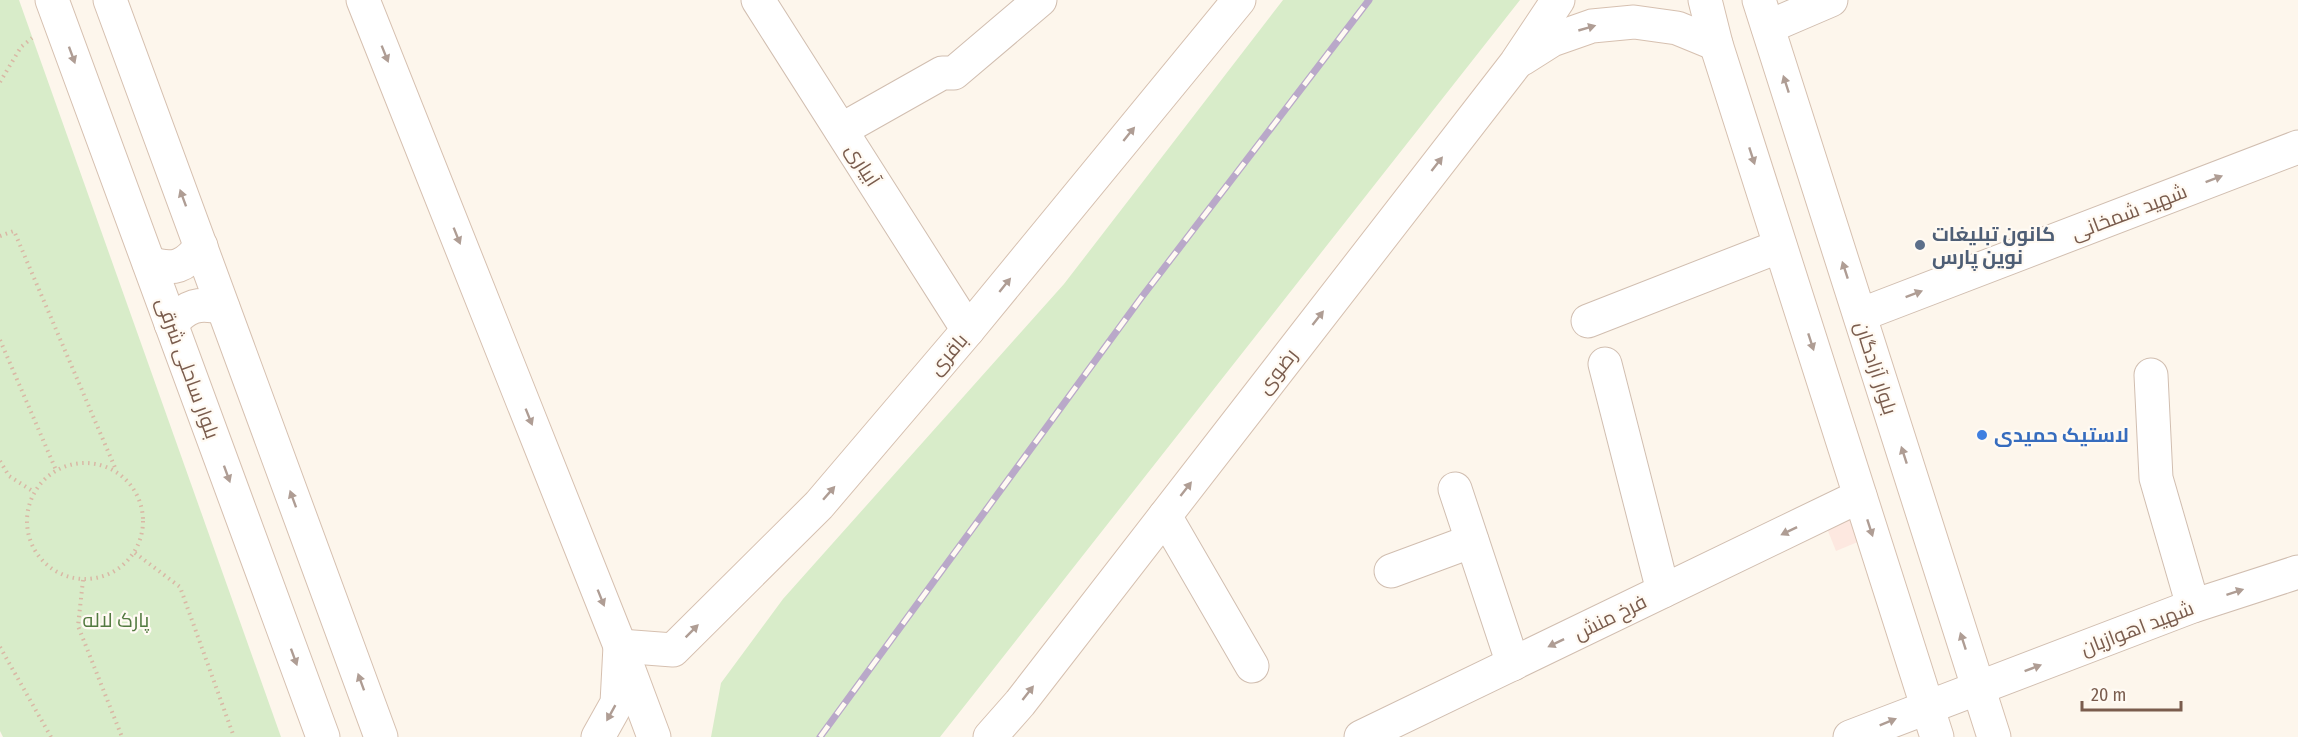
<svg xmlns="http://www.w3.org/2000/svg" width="2298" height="737" font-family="'Fira Sans Condensed',Cairo,sans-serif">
<rect width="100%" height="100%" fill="#fdf6ec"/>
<polygon fill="#fde8e0" points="1853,509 1865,539 1836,551 1824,521"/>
<g fill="#d8ecc9">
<polygon points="0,0 19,0 281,737 3,737 0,731"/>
<polygon points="1283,0 1520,0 940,737 711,737 721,683 783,599 1064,284"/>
</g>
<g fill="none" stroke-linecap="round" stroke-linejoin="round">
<defs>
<g id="street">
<polyline points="758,0 968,330"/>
<polyline points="1768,27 1831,0"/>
<polyline points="841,130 942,73 954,73 1040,0"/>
<polyline points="1860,315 2298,147"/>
<polyline points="1588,321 1780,246"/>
<polyline points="1605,364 1663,591"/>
<polyline points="2151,375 2156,478 2193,606"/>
<polyline points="1455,489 1513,664"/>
<polyline points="1165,516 1252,666"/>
<polyline points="1391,571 1472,541"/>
<polyline points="1361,737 1860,496"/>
<polyline points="1850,737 2193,606 2298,572"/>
</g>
<g id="secondary">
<polyline points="52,0 323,737"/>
<polyline points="110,0 381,737"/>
<polyline points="363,0 620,646 654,737"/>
<polyline points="1705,0 1716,44 1937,737"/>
<polyline points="1759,0 1994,737"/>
<polyline points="1522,59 1552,40 1592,26 1634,22 1677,28 1716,44"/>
<path d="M149,263C174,271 185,267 201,246"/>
<path d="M171,324C187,305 199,302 223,308"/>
<polyline points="598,737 617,703 620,646 673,650 819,505 968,330 1239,0"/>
<polyline points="990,737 1020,703 1516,63 1558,0"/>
</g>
</defs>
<use href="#street" stroke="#d1beb0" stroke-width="35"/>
<use href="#secondary" stroke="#d6c0b0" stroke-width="35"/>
<g stroke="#d9b8a5" stroke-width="4" stroke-dasharray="1.5 4.5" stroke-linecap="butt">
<polyline points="0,82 21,47 32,38"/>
<polyline points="0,236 14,231 116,470"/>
<polyline points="0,340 56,470"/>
<polyline points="0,461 9,476 34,492"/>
<circle cx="85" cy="521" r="58"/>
<polyline points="135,553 180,587 234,737"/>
<polyline points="83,580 78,626 122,737"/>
<polyline points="0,647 51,737"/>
</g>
<use href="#street" stroke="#fff" stroke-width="33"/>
<use href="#secondary" stroke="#fff" stroke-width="33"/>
<defs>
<polyline id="rail" points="820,737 1141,298 1369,0"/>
</defs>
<use href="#rail" stroke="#b9a8c9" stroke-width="7"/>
<use href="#rail" stroke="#fffaf3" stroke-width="4.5" stroke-dasharray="14" stroke-linecap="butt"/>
</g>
<defs><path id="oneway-solid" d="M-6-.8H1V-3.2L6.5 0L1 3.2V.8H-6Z" transform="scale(1.5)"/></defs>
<g fill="#af9d94">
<use href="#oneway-solid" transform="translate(1587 28) rotate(-16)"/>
<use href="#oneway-solid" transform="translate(385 54) rotate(68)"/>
<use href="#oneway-solid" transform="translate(72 55) rotate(70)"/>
<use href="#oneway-solid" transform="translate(1786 84) rotate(-108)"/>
<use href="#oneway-solid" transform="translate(1129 134) rotate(-51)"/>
<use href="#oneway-solid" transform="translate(1752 156) rotate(72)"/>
<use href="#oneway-solid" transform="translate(1437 164) rotate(-52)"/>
<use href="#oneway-solid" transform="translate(2214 179) rotate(-21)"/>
<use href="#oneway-solid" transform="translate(183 198) rotate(-110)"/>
<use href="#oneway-solid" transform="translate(457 236) rotate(68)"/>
<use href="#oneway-solid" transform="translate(1845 270) rotate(-108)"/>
<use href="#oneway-solid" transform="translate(1005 285) rotate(-51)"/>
<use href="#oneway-solid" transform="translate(1914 294) rotate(-21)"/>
<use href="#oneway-solid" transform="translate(1318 318) rotate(-52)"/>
<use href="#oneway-solid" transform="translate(1811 342) rotate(72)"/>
<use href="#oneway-solid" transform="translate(529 417) rotate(68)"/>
<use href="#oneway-solid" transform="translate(1904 455) rotate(-108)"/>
<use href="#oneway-solid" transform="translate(227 474) rotate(70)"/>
<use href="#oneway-solid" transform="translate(1186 489) rotate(-52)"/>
<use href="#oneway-solid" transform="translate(829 493) rotate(-49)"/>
<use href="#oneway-solid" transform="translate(293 499) rotate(-110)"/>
<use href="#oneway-solid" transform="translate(1870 528) rotate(72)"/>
<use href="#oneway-solid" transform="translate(1789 531) rotate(154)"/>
<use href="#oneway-solid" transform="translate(2235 592) rotate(-18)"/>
<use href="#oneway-solid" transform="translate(601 598) rotate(68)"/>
<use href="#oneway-solid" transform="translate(692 631) rotate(-45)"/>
<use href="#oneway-solid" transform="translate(1963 641) rotate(-108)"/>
<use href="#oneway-solid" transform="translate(1556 643) rotate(154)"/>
<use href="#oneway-solid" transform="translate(294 657) rotate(70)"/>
<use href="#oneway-solid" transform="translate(2033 668) rotate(-21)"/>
<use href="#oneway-solid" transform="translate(361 682) rotate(-110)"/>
<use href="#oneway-solid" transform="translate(1028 693) rotate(-52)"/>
<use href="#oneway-solid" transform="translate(611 713) rotate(119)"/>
<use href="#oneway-solid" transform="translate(1888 722) rotate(-22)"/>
</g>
<circle fill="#5c6f8a" stroke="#fffaf3" stroke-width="2" cx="1920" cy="245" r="6"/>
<circle fill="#3f7fe0" stroke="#fffaf3" stroke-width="2" cx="1982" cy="435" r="6"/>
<g text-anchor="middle" stroke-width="4.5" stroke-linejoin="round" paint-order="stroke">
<g font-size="20" fill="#7a5c4d" stroke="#fffaf3">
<text transform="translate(863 165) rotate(58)" y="7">آبیاری</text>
<text transform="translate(2129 212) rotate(-21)" y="7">شهید شمخانی</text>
<text transform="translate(948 354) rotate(-49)" y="7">باقری</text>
<text transform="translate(188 368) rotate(70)" y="7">بلوار ساحلی شرقی</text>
<text transform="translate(1876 368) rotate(72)" y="7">بلوار آزادگان</text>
<text transform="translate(1277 371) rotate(-52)" y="7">رضوی</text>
<text transform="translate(1610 617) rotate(-26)" y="7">فرخ منش</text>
<text transform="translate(2137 628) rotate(-21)" y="7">شهید اهوازیان</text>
</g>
<g font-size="20" font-weight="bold" fill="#4e5e75" stroke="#fffaf3" text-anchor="start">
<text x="1932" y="241">کانون تبلیغات<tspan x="1932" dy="23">نوین پارس</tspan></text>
</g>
<g font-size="20" font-weight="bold" fill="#366cbe" stroke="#fffaf3" text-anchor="start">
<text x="1994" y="442">لاستیک حمیدی</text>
</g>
<g font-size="20" fill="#537a41" stroke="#fffaf3">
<text x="116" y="627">پارک لاله</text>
</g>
</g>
<path d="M2082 701v9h99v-9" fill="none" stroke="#7a5c4d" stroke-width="3"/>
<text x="2091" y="701" font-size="18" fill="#7a5c4d" stroke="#fffaf3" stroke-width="4.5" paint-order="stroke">20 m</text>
</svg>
